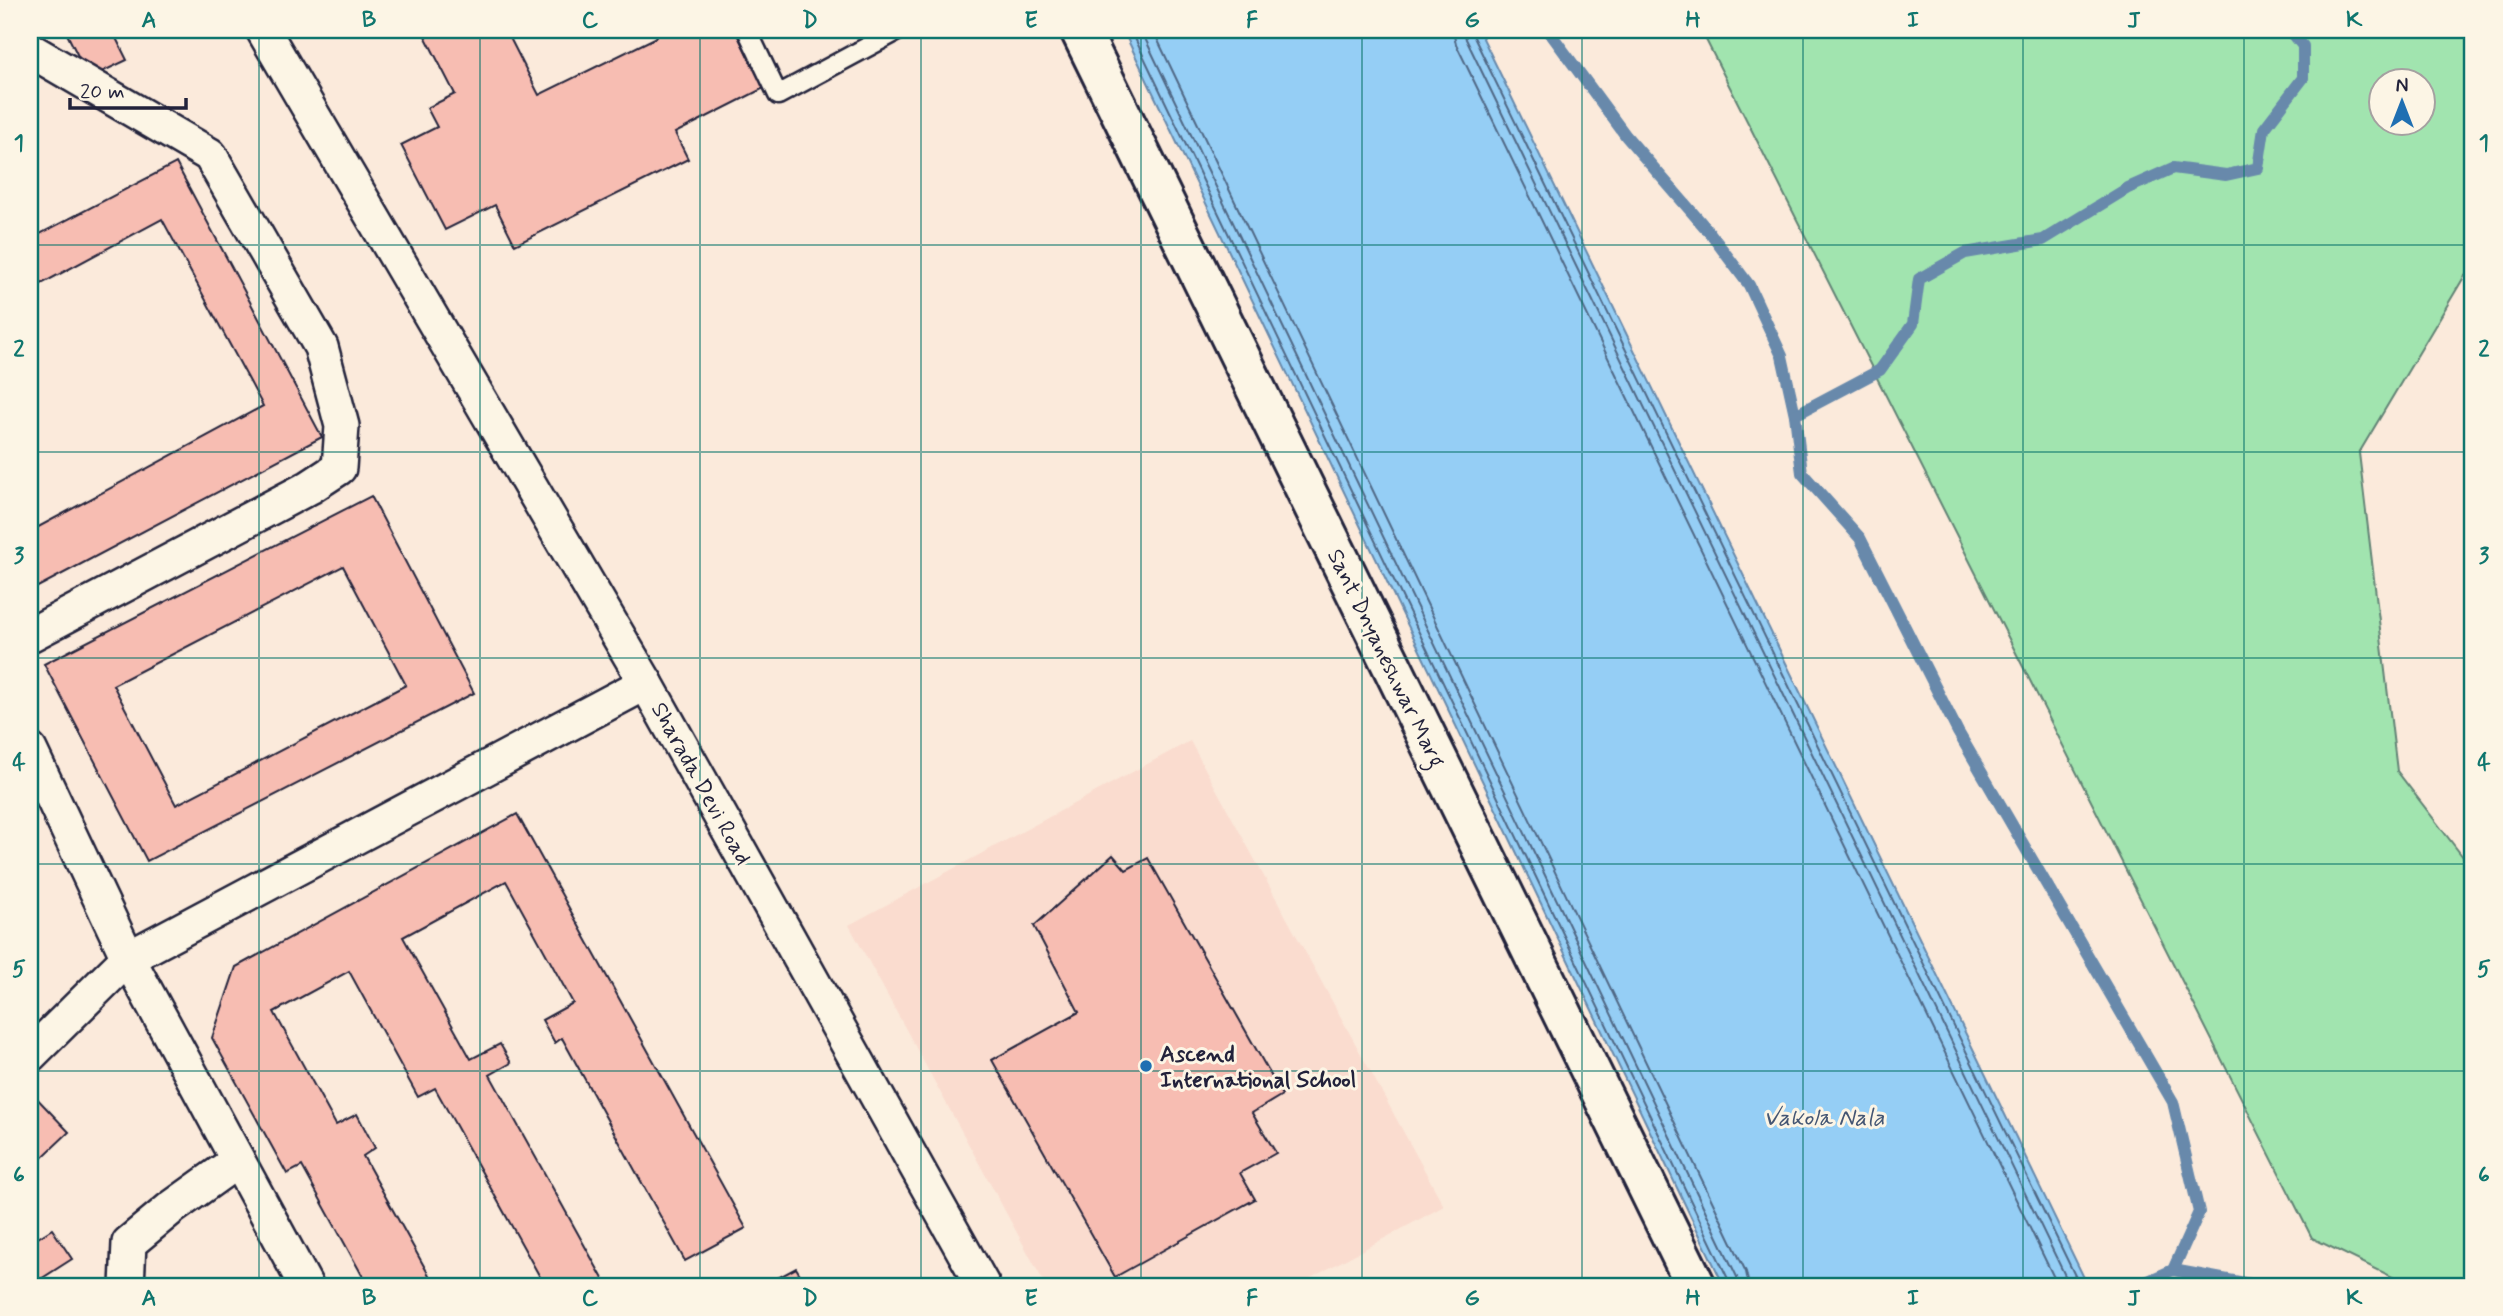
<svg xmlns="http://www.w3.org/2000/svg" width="2503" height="1316" font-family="Mynerve,sans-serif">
<rect width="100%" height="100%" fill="#fbeadb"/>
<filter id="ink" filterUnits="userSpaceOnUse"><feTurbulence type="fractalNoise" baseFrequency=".0143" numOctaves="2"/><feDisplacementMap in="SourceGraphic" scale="14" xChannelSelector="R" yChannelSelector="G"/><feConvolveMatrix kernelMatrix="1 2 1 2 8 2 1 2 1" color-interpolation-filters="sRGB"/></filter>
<g filter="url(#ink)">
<polygon fill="#fadccf" points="1190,741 1444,1206 1296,1286 1046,1286 849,925"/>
<path fill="#a1e4af" stroke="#628375" stroke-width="2" fill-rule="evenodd" d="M1701,30H2473V262L2359,453L2397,771L2473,870V1286H2411L2312,1238ZM2380,80H2422V122H2380Z"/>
<polygon fill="#95cef5" stroke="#6789ab" stroke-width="2" points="1123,30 1479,30 2088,1286 1724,1286"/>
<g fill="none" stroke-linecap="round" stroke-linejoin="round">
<g stroke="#506785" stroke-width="2">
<polyline points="1131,30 1729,1281 1729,1286"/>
<polyline points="1141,30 1737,1277 1738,1286"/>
<polyline points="1153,30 1746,1272 1749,1286"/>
<polyline points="1453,30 1456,44 2058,1286"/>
<polyline points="1464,30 1466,39 2070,1286"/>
<polyline points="1473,30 1473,35 2080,1286"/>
</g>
<g stroke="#6789ab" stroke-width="12">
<polyline points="1548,30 1626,136 1710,233 1749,285 1782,356 1795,415"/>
<polyline points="2173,1270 2261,1286"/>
<polyline points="2137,1286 2173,1270 2199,1212 2173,1102 1958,732 1860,538 1802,473 1795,415 1880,370 1913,324 1919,279 1965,253 2043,240 2128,188 2173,168 2226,175 2258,168 2264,129 2303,78 2303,46 2290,30"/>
<polyline points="2447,1286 2473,1284"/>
</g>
</g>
<g fill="#f7bdb2" stroke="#22223b" stroke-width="2" fill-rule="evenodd">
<polygon points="65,30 112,30 127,60 89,78"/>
<polygon points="422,30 506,30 539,95 657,37 654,30 735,30 764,88 675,133 688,159 515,245 495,205 445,230 401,145 437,127 427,108 455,94"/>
<polygon points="176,163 322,437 30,591 30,528 31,531 263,406 162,219 30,290 30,239"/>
<path d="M371,496L474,693L147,861L44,664ZM343,566L406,685L176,805L113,685Z"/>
<polygon points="517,814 746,1228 685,1261 562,1038 555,1043 542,1020 573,1003 506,881 403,937 471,1059 500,1044 511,1063 490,1075 607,1286 545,1286 435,1088 418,1097 349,971 274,1012 336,1125 357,1114 375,1148 363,1156 435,1286 368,1286 302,1166 287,1174 212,1038 236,967"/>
<polygon points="1113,855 1126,870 1148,858 1282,1095 1252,1113 1276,1153 1240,1173 1255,1199 1115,1277 992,1060 1079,1012 1034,926"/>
<polygon points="30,1091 69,1132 30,1169"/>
<polygon points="52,1229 72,1259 30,1286 30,1243"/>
<polygon points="796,1268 807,1286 763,1286"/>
</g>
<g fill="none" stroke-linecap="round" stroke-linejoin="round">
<defs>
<polyline id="lane" points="747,30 778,95 899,30"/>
<g id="street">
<polyline points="263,30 646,683 983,1286"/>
<polyline points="30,50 210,155 321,347 342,426 339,468 310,487 30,635"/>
<polyline points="30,750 128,958 306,1286"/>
<polyline points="30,1055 128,958 646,683"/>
<polyline points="127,1286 129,1243 170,1209 237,1161"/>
</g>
<polyline id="secondary" points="1080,30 1696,1286"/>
</defs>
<use href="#lane" stroke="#22223b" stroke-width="23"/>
<use href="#street" stroke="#22223b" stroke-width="38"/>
<use href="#secondary" stroke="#22223b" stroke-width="44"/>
<use href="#lane" stroke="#fcf5e5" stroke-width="18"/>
<use href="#street" stroke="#fcf5e5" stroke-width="33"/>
<use href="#secondary" stroke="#fcf5e5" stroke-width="38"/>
</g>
</g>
<path fill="none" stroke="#0f766e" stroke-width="2" stroke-opacity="0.55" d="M259,30V1286M480,30V1286M700,30V1286M921,30V1286M1141,30V1286M1362,30V1286M1582,30V1286M1803,30V1286M2023,30V1286M2244,30V1286M30,245H2473M30,452H2473M30,658H2473M30,864H2473M30,1071H2473"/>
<circle fill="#1f6fb2" stroke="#fcf5e5" stroke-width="2.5" cx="1146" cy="1066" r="7"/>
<g text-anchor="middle" stroke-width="6" stroke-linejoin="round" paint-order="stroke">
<g font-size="23" fill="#22223b" stroke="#fcf5e5">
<text transform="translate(1387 658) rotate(64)" y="8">Sant Dnyaneshwar Marg</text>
<text transform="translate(702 783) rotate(61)" y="8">Sharada Devi Road</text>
</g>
<g font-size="23" font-weight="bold" fill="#22223b" stroke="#fcf5e5" text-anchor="start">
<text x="1160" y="1061">Ascend<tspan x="1160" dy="26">International School</tspan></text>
</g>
<g font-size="24" font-style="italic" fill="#445673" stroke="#fcf5e5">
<text x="1824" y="1125">Vakola Nala</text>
</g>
</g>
<rect width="2503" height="1316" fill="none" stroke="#fcf5e5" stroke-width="77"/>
<g transform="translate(2402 102)"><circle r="33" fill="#fcf5e5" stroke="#a5a1a1" stroke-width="2"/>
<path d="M0-5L12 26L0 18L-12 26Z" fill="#1f6fb2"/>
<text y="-10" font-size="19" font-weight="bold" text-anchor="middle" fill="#22223b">N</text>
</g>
<path d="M70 98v10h116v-10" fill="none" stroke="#22223b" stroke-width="3.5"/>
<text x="80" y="98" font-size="21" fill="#22223b" stroke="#fcf5e5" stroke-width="5" paint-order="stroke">20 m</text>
<rect x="38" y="38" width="2426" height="1240" fill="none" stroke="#0f766e" stroke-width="2.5"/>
<g font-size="23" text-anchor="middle" font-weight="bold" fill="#0f766e">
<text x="149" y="27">A</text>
<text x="369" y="27">B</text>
<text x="590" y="27">C</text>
<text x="810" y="27">D</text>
<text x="1031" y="27">E</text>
<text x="1252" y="27">F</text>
<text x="1472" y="27">G</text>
<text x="1693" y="27">H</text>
<text x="1913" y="27">I</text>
<text x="2134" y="27">J</text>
<text x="2354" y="27">K</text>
<text x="19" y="150">1</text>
<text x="2484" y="150">1</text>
<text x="19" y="356">2</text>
<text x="2484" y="356">2</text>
<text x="19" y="563">3</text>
<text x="2484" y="563">3</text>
<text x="19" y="769">4</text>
<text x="2484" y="769">4</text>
<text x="19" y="976">5</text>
<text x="2484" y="976">5</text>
<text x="19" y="1182">6</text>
<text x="2484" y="1182">6</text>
<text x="149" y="1305">A</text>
<text x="369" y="1305">B</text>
<text x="590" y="1305">C</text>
<text x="810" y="1305">D</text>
<text x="1031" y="1305">E</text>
<text x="1252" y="1305">F</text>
<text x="1472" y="1305">G</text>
<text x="1693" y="1305">H</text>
<text x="1913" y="1305">I</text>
<text x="2134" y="1305">J</text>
<text x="2354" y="1305">K</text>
</g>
</svg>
